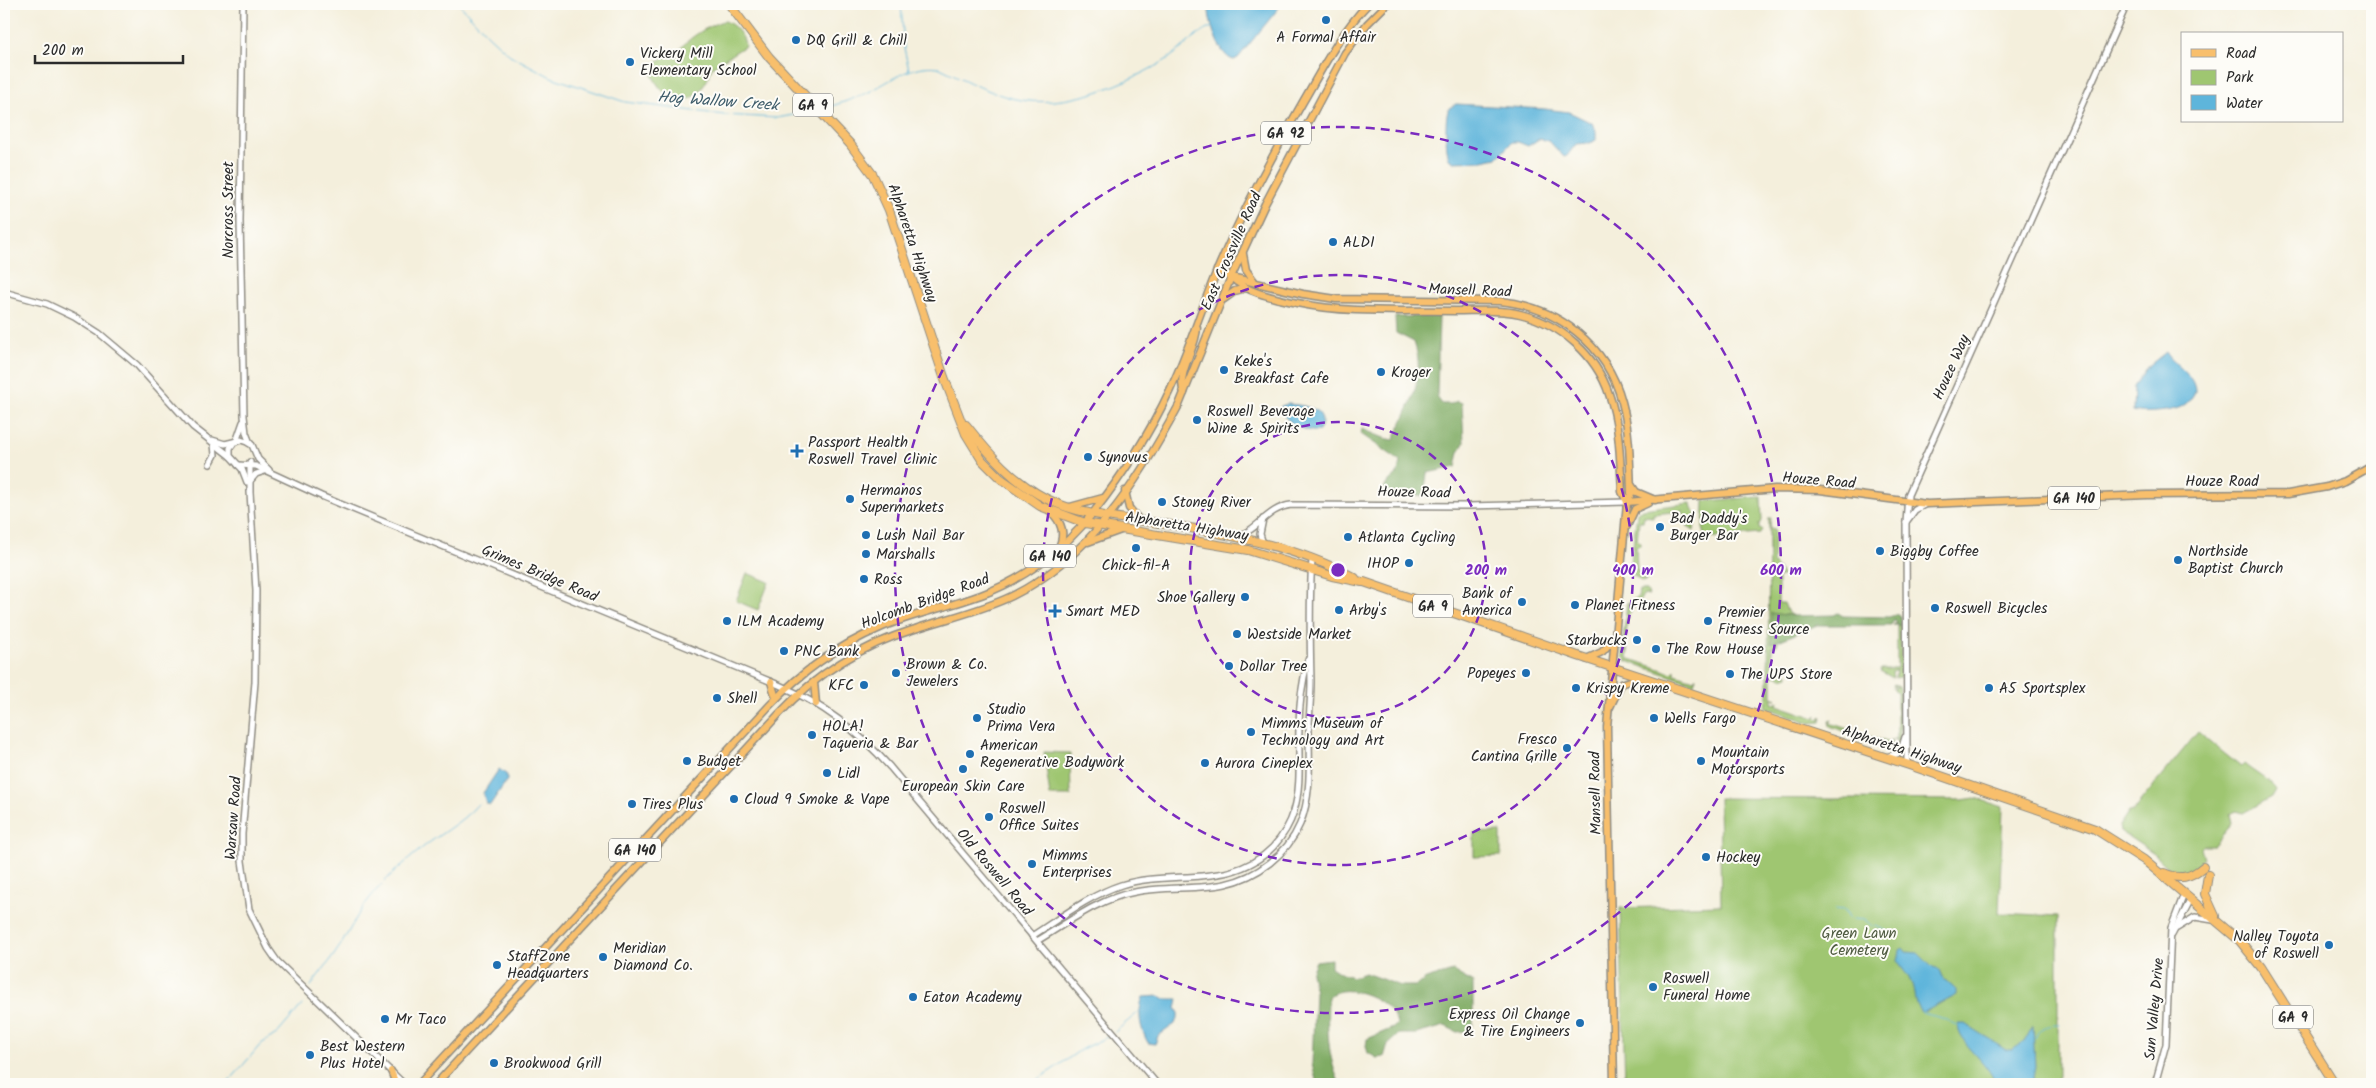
<svg xmlns="http://www.w3.org/2000/svg" width="2376" height="1088" font-family="Kalam,sans-serif">
<rect width="100%" height="100%" fill="#fdfcf7"/>
<filter id="ink" filterUnits="userSpaceOnUse"><feTurbulence type="fractalNoise" baseFrequency=".02" numOctaves="2"/><feDisplacementMap in="SourceGraphic" scale="10" xChannelSelector="R" yChannelSelector="G"/><feConvolveMatrix kernelMatrix="1 2 1 2 8 2 1 2 1" color-interpolation-filters="sRGB"/></filter>
<filter id="wash" filterUnits="userSpaceOnUse"><feTurbulence type="fractalNoise" baseFrequency=".0096" numOctaves="4" result="noise"/><feDisplacementMap in="SourceGraphic" scale="20" xChannelSelector="R" yChannelSelector="G"/><feGaussianBlur stdDeviation="1.12" result="paint"/><feColorMatrix in="noise" values="0 0 0 0 0 0 0 0 0 0 0 0 0 0 0 0 0 1.4 0 .05"/><feComposite in="paint" operator="in"/></filter>
<g filter="url(#wash)">
<rect width="100%" height="100%" fill="#f4efdc"/>
<g fill="#9fc671" stroke="#65784e">
<path d="M725,21C734,24 745,36 745,46L712,67C706,90 685,115 662,90C656,84 652,74 648,66L674,53L676,57L682,53L680,50C683,41 715,21 725,21Z"/>
<polygon points="1761,497 1762,521 1759,524 1759,529 1762,530 1760,534 1707,538 1706,542 1706,539 1703,539 1705,535 1703,528 1704,501"/>
<polygon points="1691,503 1692,509 1696,514 1694,531 1688,527 1687,521 1684,521 1683,511 1653,514 1653,517 1644,516 1643,521 1639,521 1637,540 1640,542 1640,545 1636,546 1637,570 1644,580 1649,579 1642,582 1630,572 1637,512 1642,509"/>
<polygon points="1769,518 1771,518 1770,529 1774,530 1773,563 1783,576 1778,578 1778,603 1784,603 1788,613 1793,616 1783,614 1772,644 1777,641 1778,643 1775,647 1772,647 1772,673 1789,674 1789,676 1782,678 1776,675 1772,678 1772,697 1777,699 1773,699 1772,703 1775,704 1778,701 1777,705 1815,718 1817,715 1816,718 1821,720 1821,716 1822,717 1821,722 1810,723 1765,707 1768,697"/>
<polygon points="747,573 769,582 758,610 736,601"/>
<polygon points="1639,590 1647,590 1649,595 1644,594 1628,615 1625,649 1628,650 1622,650 1627,603 1638,597"/>
<polygon points="1897,625 1901,625 1901,673 1900,677 1895,678 1896,671 1892,672 1893,678 1880,671 1881,669 1897,669"/>
<polygon points="1622,651 1628,651 1627,658 1672,673 1675,670 1675,674 1694,680 1696,677 1694,684 1627,661 1623,657"/>
<polygon points="1894,684 1899,686 1900,689 1900,742 1893,750 1830,726 1829,721 1832,720 1830,723 1890,743 1891,740 1892,745 1896,746 1897,741 1893,739 1897,739 1897,691 1894,690 1893,688 1897,688 1897,686 1893,686"/>
<path d="M2198,732L2241,767L2244,764C2253,772 2271,781 2276,790L2272,797L2243,813L2235,811L2230,815L2232,824L2214,845H2204L2201,848L2204,858L2192,872L2176,875L2153,853L2120,831L2119,826L2129,811L2132,812Z"/>
<polygon points="1044,752 1070,753 1071,796 1050,796"/>
<polygon points="1719,798 1962,800 1975,798 2003,807 1999,913 2058,916 2058,1084 1625,1084 1620,908 1721,905"/>
<polygon points="1501,832 1501,856 1474,857 1474,833"/>
</g>
<g fill="#7fab63" stroke="#556b47">
<path d="M1439,316L1437,397L1442,404H1451L1457,401L1462,403L1464,443L1459,452L1456,467L1427,473L1424,496L1381,493L1388,482L1398,473L1400,461L1361,434L1362,429L1384,438L1394,440C1408,407 1427,379 1414,342L1396,333L1395,317Z"/>
<polygon points="1771,613 1793,616 1834,615 1838,613 1843,616 1889,617 1898,614 1900,616 1901,625 1893,625 1897,623 1895,619 1891,625 1817,625 1771,644"/>
<path d="M1331,959V967L1342,974L1353,977L1365,973L1401,986H1416L1426,979L1453,971L1473,983V1026L1467,1031L1457,1032L1445,1026L1416,1034H1399L1388,1044L1384,1057L1377,1058L1368,1053L1366,1046L1367,1039L1393,1028L1397,1024C1393,1000 1345,980 1328,997C1327,1027 1327,1057 1340,1084H1317L1312,1064L1315,992L1311,973L1316,961Z"/>
</g>
<g fill="#5eb5db" stroke="#447083">
<path d="M1219,4H1282L1238,58L1234,60C1220,58 1209,23 1209,10Z"/>
<path d="M1456,104L1545,109L1569,112L1592,123L1596,132V140L1590,143L1576,144L1567,156L1564,157L1549,141L1539,139L1528,146L1518,142H1512L1497,158L1483,161L1454,162L1449,159C1446,152 1444,116 1449,109C1450,107 1454,105 1456,104Z"/>
<path d="M2166,352C2174,366 2195,374 2195,392C2192,397 2189,402 2184,405C2176,412 2143,414 2133,411L2134,387L2146,368Z"/>
<path d="M1287,404C1303,405 1331,408 1319,431C1305,433 1285,422 1280,409L1281,406Z"/>
<polygon points="499,769 507,775 507,780 490,805 486,803 483,793"/>
<path d="M1903,948L1906,952L1918,953L1933,968L1939,970L1942,977L1956,990V995L1926,1011L1921,1012C1912,1003 1916,992 1911,982C1908,974 1901,969 1898,961L1900,950Z"/>
<path d="M1160,996L1163,999H1178L1176,1008L1179,1013L1175,1024L1158,1036L1155,1044L1148,1043C1140,1028 1137,1013 1143,997Z"/>
<path d="M1958,1024H1965L2006,1050H2012L2024,1042L2033,1026L2035,1067L2032,1083L1995,1084C1991,1063 1957,1044 1958,1024Z"/>
</g>
<g fill="none" stroke-linecap="round" stroke-linejoin="round">
<g stroke="#5eb5db" stroke-width="1">
<polyline points="459,4 489,36 510,55 551,77 625,102 724,115 777,118 815,111"/>
<polyline points="901,4 904,48 909,70"/>
<path d="M821,109C837,105 853,99 869,92C890,81 913,63 938,67C959,77 981,89 1004,96C1057,113 1117,88 1163,62C1180,52 1194,34 1212,27"/>
<polyline points="1834,909 1845,910 1850,919"/>
<polyline points="1853,919 1865,920 1873,926"/>
<polyline points="1875,926 1889,932"/>
<path d="M311,986C318,974 327,966 334,955C346,939 354,919 366,903C380,884 397,869 415,854C435,836 461,824 478,804"/>
<polyline points="1922,1011 1922,1013 1942,1018 1958,1026"/>
<polyline points="1115,1032 1141,1010"/>
<path d="M2035,1039C2038,1026 2050,1025 2060,1025"/>
<polyline points="227,1084 261,1044 278,1033 302,1005"/>
<polyline points="1023,1084 1036,1081 1082,1049 1111,1035"/>
</g>
</g>
</g>
<g filter="url(#ink)">
<g fill="none" stroke-linecap="round" stroke-linejoin="round">
<defs>
<g id="minor">
<polyline points="243,4 240,221 244,416 246,433 250,443"/>
<polyline points="4,292 47,304 74,317 99,333 137,365 193,427 230,456"/>
<polyline points="212,440 225,444 241,440 247,442 252,445 258,459 269,470"/>
<polyline points="236,442 243,422"/>
<polyline points="233,444 230,448 230,456 242,469 247,482"/>
<polyline points="250,462 250,492 256,591 255,682 242,834 242,861 249,909 268,948 277,961 404,1084"/>
<polyline points="210,464 215,455 214,444"/>
<path d="M238,465L256,466L321,496L779,685C823,704 859,732 890,767L1157,1084"/>
<polyline points="250,481 256,474 265,471"/>
<polyline points="1263,519 1260,534 1263,544"/>
<polyline points="1906,522 1915,510 1926,504"/>
<path d="M1237,536C1259,530 1267,508 1291,505L1468,506L1627,502"/>
<polyline points="1886,757 1900,753 1905,737"/>
<polyline points="1907,764 1906,523 1908,495 2127,4"/>
<polyline points="2177,928 2195,917 2213,920"/>
<polyline points="2172,935 2191,899"/>
<path d="M1032,936C1060,918 1090,895 1121,885C1173,869 1231,890 1273,847C1282,837 1290,825 1294,811C1302,784 1298,755 1299,728C1299,705 1302,682 1308,660"/>
<path d="M1037,941C1067,923 1100,898 1135,892C1165,886 1196,890 1225,884C1257,877 1287,855 1300,824C1312,795 1309,762 1309,731C1309,714 1311,698 1311,681C1310,641 1309,601 1312,560"/>
<polyline points="2155,1084 2166,1044 2171,928 2184,894"/>
</g>
<g id="major">
<polyline points="1243,254 1246,270 1254,281"/>
<path d="M1217,270L1231,277L1303,294L1336,299L1499,301C1557,306 1607,345 1622,402C1630,431 1630,464 1631,494L1627,502L1607,727L1614,1084"/>
<path d="M1231,277C1247,293 1275,298 1297,303C1349,314 1404,310 1456,311C1477,311 1500,309 1520,314C1561,324 1596,355 1609,394C1620,425 1620,460 1622,492L1627,502"/>
<polyline points="1224,299 1235,291 1246,288"/>
<path d="M1184,393C1176,373 1196,349 1197,328"/>
<polyline points="1632,486 1636,492 1655,500"/>
<polyline points="1125,491 1129,508 1139,520"/>
<polyline points="1627,502 1775,489 1820,490 1927,504 2147,495 2288,494 2327,487 2345,481 2372,466"/>
<polyline points="1070,507 1103,498"/>
<path d="M1050,511C1061,521 1066,533 1059,547"/>
<polyline points="1627,526 1635,509 1648,503"/>
<polyline points="1088,542 1121,530"/>
<polyline points="1586,659 1602,652 1613,640"/>
<polyline points="771,682 776,698"/>
<polyline points="814,682 816,704"/>
<polyline points="1610,707 1621,684 1642,677"/>
<polyline points="391,1071 396,1084"/>
<path d="M419,1084L770,705C801,672 838,646 880,628C913,614 948,607 981,595C1025,579 1064,549 1093,513C1122,476 1150,433 1170,390C1188,352 1200,312 1216,273C1241,214 1272,156 1304,100C1323,67 1341,32 1368,4"/>
<path d="M436,1084L779,714C816,674 863,645 915,629C948,618 981,611 1012,596C1091,557 1139,480 1179,405L1231,277L1265,204L1345,53L1367,24L1387,4"/>
</g>
<g id="highway">
<polyline points="729,4 769,57 850,144 873,175 889,210 944,377 966,434 982,460 1000,478 1040,506 1085,523 1248,550 1332,576 1362,582"/>
<path d="M966,425C989,454 1013,482 1047,499C1083,517 1126,518 1165,524C1230,534 1297,547 1355,578"/>
<polyline points="1364,582 1578,656 1912,766 2095,829 2144,860 2240,941 2261,967 2335,1084"/>
<path d="M2164,873C2180,880 2190,878 2203,867"/>
<polyline points="2208,875 2205,894 2215,916"/>
</g>
</defs>
<use href="#minor" stroke="#908d84" stroke-width="8"/>
<use href="#major" stroke="#908d84" stroke-width="9"/>
<use href="#highway" stroke="#908d84" stroke-width="10"/>
<use href="#minor" stroke="#fff" stroke-width="5"/>
<use href="#major" stroke="#f8bf6c" stroke-width="6"/>
<use href="#highway" stroke="#f8bf6c" stroke-width="8"/>
</g>
</g>
<g fill="none" stroke="#7b2cbf" stroke-width="2.5" stroke-dasharray="9 6">
<circle cx="1338" cy="570" r="148"/>
<circle cx="1338" cy="570" r="295"/>
<circle cx="1338" cy="570" r="443"/>
</g>
<g fill="#1f6fb2" stroke="#fdfcf7" stroke-width="2">
<circle cx="1326" cy="20" r="5"/>
<circle cx="796" cy="40" r="5"/>
<circle cx="630" cy="62" r="5"/>
<circle cx="1333" cy="242" r="5"/>
<circle cx="1224" cy="370" r="5"/>
<circle cx="1381" cy="372" r="5"/>
<circle cx="1197" cy="420" r="5"/>
<path d="M794.5 443.5h5v5h5v5h-5v5h-5v-5h-5v-5h5z"/>
<circle cx="1088" cy="457" r="5"/>
<circle cx="850" cy="499" r="5"/>
<circle cx="1162" cy="502" r="5"/>
<circle cx="1660" cy="527" r="5"/>
<circle cx="866" cy="535" r="5"/>
<circle cx="1348" cy="537" r="5"/>
<circle cx="1136" cy="548" r="5"/>
<circle cx="1880" cy="551" r="5"/>
<circle cx="866" cy="554" r="5"/>
<circle cx="2178" cy="560" r="5"/>
<circle cx="1409" cy="563" r="5"/>
<circle cx="864" cy="579" r="5"/>
<circle cx="1245" cy="597" r="5"/>
<circle cx="1522" cy="602" r="5"/>
<circle cx="1575" cy="605" r="5"/>
<circle cx="1935" cy="608" r="5"/>
<circle cx="1339" cy="610" r="5"/>
<path d="M1052.5 603.5h5v5h5v5h-5v5h-5v-5h-5v-5h5z"/>
<circle cx="727" cy="621" r="5"/>
<circle cx="1708" cy="621" r="5"/>
<circle cx="1237" cy="634" r="5"/>
<circle cx="1637" cy="640" r="5"/>
<circle cx="1656" cy="649" r="5"/>
<circle cx="784" cy="651" r="5"/>
<circle cx="1229" cy="666" r="5"/>
<circle cx="896" cy="673" r="5"/>
<circle cx="1526" cy="673" r="5"/>
<circle cx="1730" cy="674" r="5"/>
<circle cx="864" cy="685" r="5"/>
<circle cx="1576" cy="688" r="5"/>
<circle cx="1989" cy="688" r="5"/>
<circle cx="717" cy="698" r="5"/>
<circle cx="977" cy="718" r="5"/>
<circle cx="1654" cy="718" r="5"/>
<circle cx="1251" cy="732" r="5"/>
<circle cx="812" cy="735" r="5"/>
<circle cx="1567" cy="748" r="5"/>
<circle cx="970" cy="754" r="5"/>
<circle cx="687" cy="761" r="5"/>
<circle cx="1701" cy="761" r="5"/>
<circle cx="1205" cy="763" r="5"/>
<circle cx="963" cy="769" r="5"/>
<circle cx="827" cy="773" r="5"/>
<circle cx="734" cy="799" r="5"/>
<circle cx="632" cy="804" r="5"/>
<circle cx="989" cy="817" r="5"/>
<circle cx="1706" cy="857" r="5"/>
<circle cx="1032" cy="864" r="5"/>
<circle cx="2329" cy="945" r="5"/>
<circle cx="603" cy="957" r="5"/>
<circle cx="497" cy="965" r="5"/>
<circle cx="1653" cy="987" r="5"/>
<circle cx="913" cy="997" r="5"/>
<circle cx="385" cy="1019" r="5"/>
<circle cx="1580" cy="1023" r="5"/>
<circle cx="310" cy="1055" r="5"/>
<circle cx="494" cy="1063" r="5"/>
</g>
<g text-anchor="middle" stroke-width="4" stroke-linejoin="round" paint-order="stroke">
<g fill="#fdfcf7" stroke="#6a6a68" stroke-width="1">
<rect x="793" y="93.5" width="40" height="23" rx="4"/>
<rect x="1261" y="121.5" width="50" height="23" rx="4"/>
<rect x="2048" y="486.5" width="52" height="23" rx="4"/>
<rect x="1024" y="544.5" width="52" height="23" rx="4"/>
<rect x="1413" y="594.5" width="40" height="23" rx="4"/>
<rect x="609" y="838.5" width="52" height="23" rx="4"/>
<rect x="2273" y="1005.5" width="40" height="23" rx="4"/>
</g>
<g font-size="14" font-weight="bold" fill="#2b2b2b">
<text x="813" y="110">GA 9</text>
<text x="1286" y="138">GA 92</text>
<text x="2074" y="503">GA 140</text>
<text x="1050" y="561">GA 140</text>
<text x="1433" y="611">GA 9</text>
<text x="635" y="855">GA 140</text>
<text x="2293" y="1022">GA 9</text>
</g>
<g font-size="15" fill="#2b2b2b" stroke="#fdfcf7" text-anchor="start">
<text x="1326" y="42" text-anchor="middle">A Formal Affair</text>
<text x="806" y="45">DQ Grill &amp; Chill</text>
<text x="640" y="58">Vickery Mill<tspan x="640" dy="17">Elementary School</tspan></text>
<text x="1343" y="247">ALDI</text>
<text x="1234" y="366">Keke's<tspan x="1234" dy="17">Breakfast Cafe</tspan></text>
<text x="1391" y="377">Kroger</text>
<text x="1207" y="416">Roswell Beverage<tspan x="1207" dy="17">Wine &amp; Spirits</tspan></text>
<text x="808" y="447">Passport Health<tspan x="808" dy="17">Roswell Travel Clinic</tspan></text>
<text x="1098" y="462">Synovus</text>
<text x="860" y="495">Hermanos<tspan x="860" dy="17">Supermarkets</tspan></text>
<text x="1172" y="507">Stoney River</text>
<text x="1670" y="523">Bad Daddy's<tspan x="1670" dy="17">Burger Bar</tspan></text>
<text x="876" y="540">Lush Nail Bar</text>
<text x="1358" y="542">Atlanta Cycling</text>
<text x="1890" y="556">Biggby Coffee</text>
<text x="2188" y="556">Northside<tspan x="2188" dy="17">Baptist Church</tspan></text>
<text x="876" y="559">Marshalls</text>
<text x="1399" y="568" text-anchor="end">IHOP</text>
<text x="1136" y="570" text-anchor="middle">Chick-fil-A</text>
<text x="874" y="584">Ross</text>
<text x="1512" y="598" text-anchor="end">Bank of<tspan x="1512" dy="17">America</tspan></text>
<text x="1235" y="602" text-anchor="end">Shoe Gallery</text>
<text x="1585" y="610">Planet Fitness</text>
<text x="1945" y="613">Roswell Bicycles</text>
<text x="1349" y="615">Arby's</text>
<text x="1066" y="616">Smart MED</text>
<text x="1718" y="617">Premier<tspan x="1718" dy="17">Fitness Source</tspan></text>
<text x="737" y="626">ILM Academy</text>
<text x="1247" y="639">Westside Market</text>
<text x="1627" y="645" text-anchor="end">Starbucks</text>
<text x="1666" y="654">The Row House</text>
<text x="794" y="656">PNC Bank</text>
<text x="906" y="669">Brown &amp; Co.<tspan x="906" dy="17">Jewelers</tspan></text>
<text x="1239" y="671">Dollar Tree</text>
<text x="1516" y="678" text-anchor="end">Popeyes</text>
<text x="1740" y="679">The UPS Store</text>
<text x="854" y="690" text-anchor="end">KFC</text>
<text x="1586" y="693">Krispy Kreme</text>
<text x="1999" y="693">A5 Sportsplex</text>
<text x="727" y="703">Shell</text>
<text x="987" y="714">Studio<tspan x="987" dy="17">Prima Vera</tspan></text>
<text x="1664" y="723">Wells Fargo</text>
<text x="1261" y="728">Mimms Museum of<tspan x="1261" dy="17">Technology and Art</tspan></text>
<text x="822" y="731">HOLA!<tspan x="822" dy="17">Taqueria &amp; Bar</tspan></text>
<text x="1557" y="744" text-anchor="end">Fresco<tspan x="1557" dy="17">Cantina Grille</tspan></text>
<text x="980" y="750">American<tspan x="980" dy="17">Regenerative Bodywork</tspan></text>
<text x="1711" y="757">Mountain<tspan x="1711" dy="17">Motorsports</tspan></text>
<text x="697" y="766">Budget</text>
<text x="1215" y="768">Aurora Cineplex</text>
<text x="837" y="778">Lidl</text>
<text x="963" y="791" text-anchor="middle">European Skin Care</text>
<text x="744" y="804">Cloud 9 Smoke &amp; Vape</text>
<text x="642" y="809">Tires Plus</text>
<text x="999" y="813">Roswell<tspan x="999" dy="17">Office Suites</tspan></text>
<text x="1042" y="860">Mimms<tspan x="1042" dy="17">Enterprises</tspan></text>
<text x="1716" y="862">Hockey</text>
<text x="2319" y="941" text-anchor="end">Nalley Toyota<tspan x="2319" dy="17">of Roswell</tspan></text>
<text x="613" y="953">Meridian<tspan x="613" dy="17">Diamond Co.</tspan></text>
<text x="507" y="961">StaffZone<tspan x="507" dy="17">Headquarters</tspan></text>
<text x="1663" y="983">Roswell<tspan x="1663" dy="17">Funeral Home</tspan></text>
<text x="923" y="1002">Eaton Academy</text>
<text x="1570" y="1019" text-anchor="end">Express Oil Change<tspan x="1570" dy="17">&amp; Tire Engineers</tspan></text>
<text x="395" y="1024">Mr Taco</text>
<text x="320" y="1051">Best Western<tspan x="320" dy="17">Plus Hotel</tspan></text>
<text x="504" y="1068">Brookwood Grill</text>
</g>
<g font-size="15" fill="#2b2b2b" stroke="#fdfcf7">
<text transform="translate(228 210) rotate(-90)" y="5">Norcross Street</text>
<text transform="translate(913 243) rotate(71)" y="5">Alpharetta Highway</text>
<text transform="translate(1231 251) rotate(-66)" y="5">East Crossville Road</text>
<text transform="translate(1470 290) rotate(2)" y="5">Mansell Road</text>
<text transform="translate(1951 367) rotate(-66)" y="5">Houze Way</text>
<text transform="translate(1819 480) rotate(5)" y="5">Houze Road</text>
<text x="2222" y="486">Houze Road</text>
<text transform="translate(1414 492) rotate(1)" y="5">Houze Road</text>
<text transform="translate(1187 526) rotate(9)" y="5">Alpharetta Highway</text>
<text transform="translate(540 573) rotate(23)" y="5">Grimes Bridge Road</text>
<text transform="translate(925 601) rotate(-20)" y="5">Holcomb Bridge Road</text>
<text transform="translate(1902 749) rotate(18)" y="5">Alpharetta Highway</text>
<text transform="translate(1595 793) rotate(-91)" y="5">Mansell Road</text>
<text transform="translate(233 818) rotate(-86)" y="5">Warsaw Road</text>
<text transform="translate(995 872) rotate(50)" y="5">Old Roswell Road</text>
<text transform="translate(2154 1009) rotate(-85)" y="5">Sun Valley Drive</text>
</g>
<g font-size="15" fill="#4e5a40" stroke="#fdfcf7">
<text x="1859" y="938">Green Lawn<tspan x="1859" dy="17">Cemetery</tspan></text>
</g>
<g font-size="16" font-style="italic" fill="#3d5b69" stroke="#fdfcf7">
<text transform="translate(718 100) rotate(4)" y="6">Hog Wallow Creek</text>
</g>
</g>
<circle cx="1338" cy="570" r="8" fill="#7b2cbf" stroke="#fdfcf7" stroke-width="2.5"/>
<g font-size="15" text-anchor="middle" font-weight="bold" fill="#7b2cbf" stroke="#fdfcf7" stroke-width="4" stroke-linejoin="round" paint-order="stroke">
<text x="1486" y="575">200 m</text>
<text x="1633" y="575">400 m</text>
<text x="1781" y="575">600 m</text>
</g>
<rect width="2376" height="1088" fill="none" stroke="#fdfcf7" stroke-width="20"/>
<rect x="2181" y="32" width="162" height="90" fill="#fdfcf7" stroke="#a9a8a5"/>
<rect x="2191" y="49" width="25" height="8" fill="#f8bf6c" stroke="#a9a8a5"/>
<text x="2226" y="58" font-size="15" fill="#2b2b2b">Road</text>
<rect x="2191" y="70" width="25" height="15" fill="#9fc671" stroke="#a9a8a5"/>
<text x="2226" y="82" font-size="15" fill="#2b2b2b">Park</text>
<rect x="2191" y="95" width="25" height="15" fill="#5eb5db" stroke="#a9a8a5"/>
<text x="2226" y="108" font-size="15" fill="#2b2b2b">Water</text>
<path d="M35 55v8h148v-8" fill="none" stroke="#2b2b2b" stroke-width="2.5"/>
<text x="42" y="55" font-size="15" fill="#2b2b2b" stroke="#fdfcf7" stroke-width="4" paint-order="stroke">200 m</text>
</svg>
